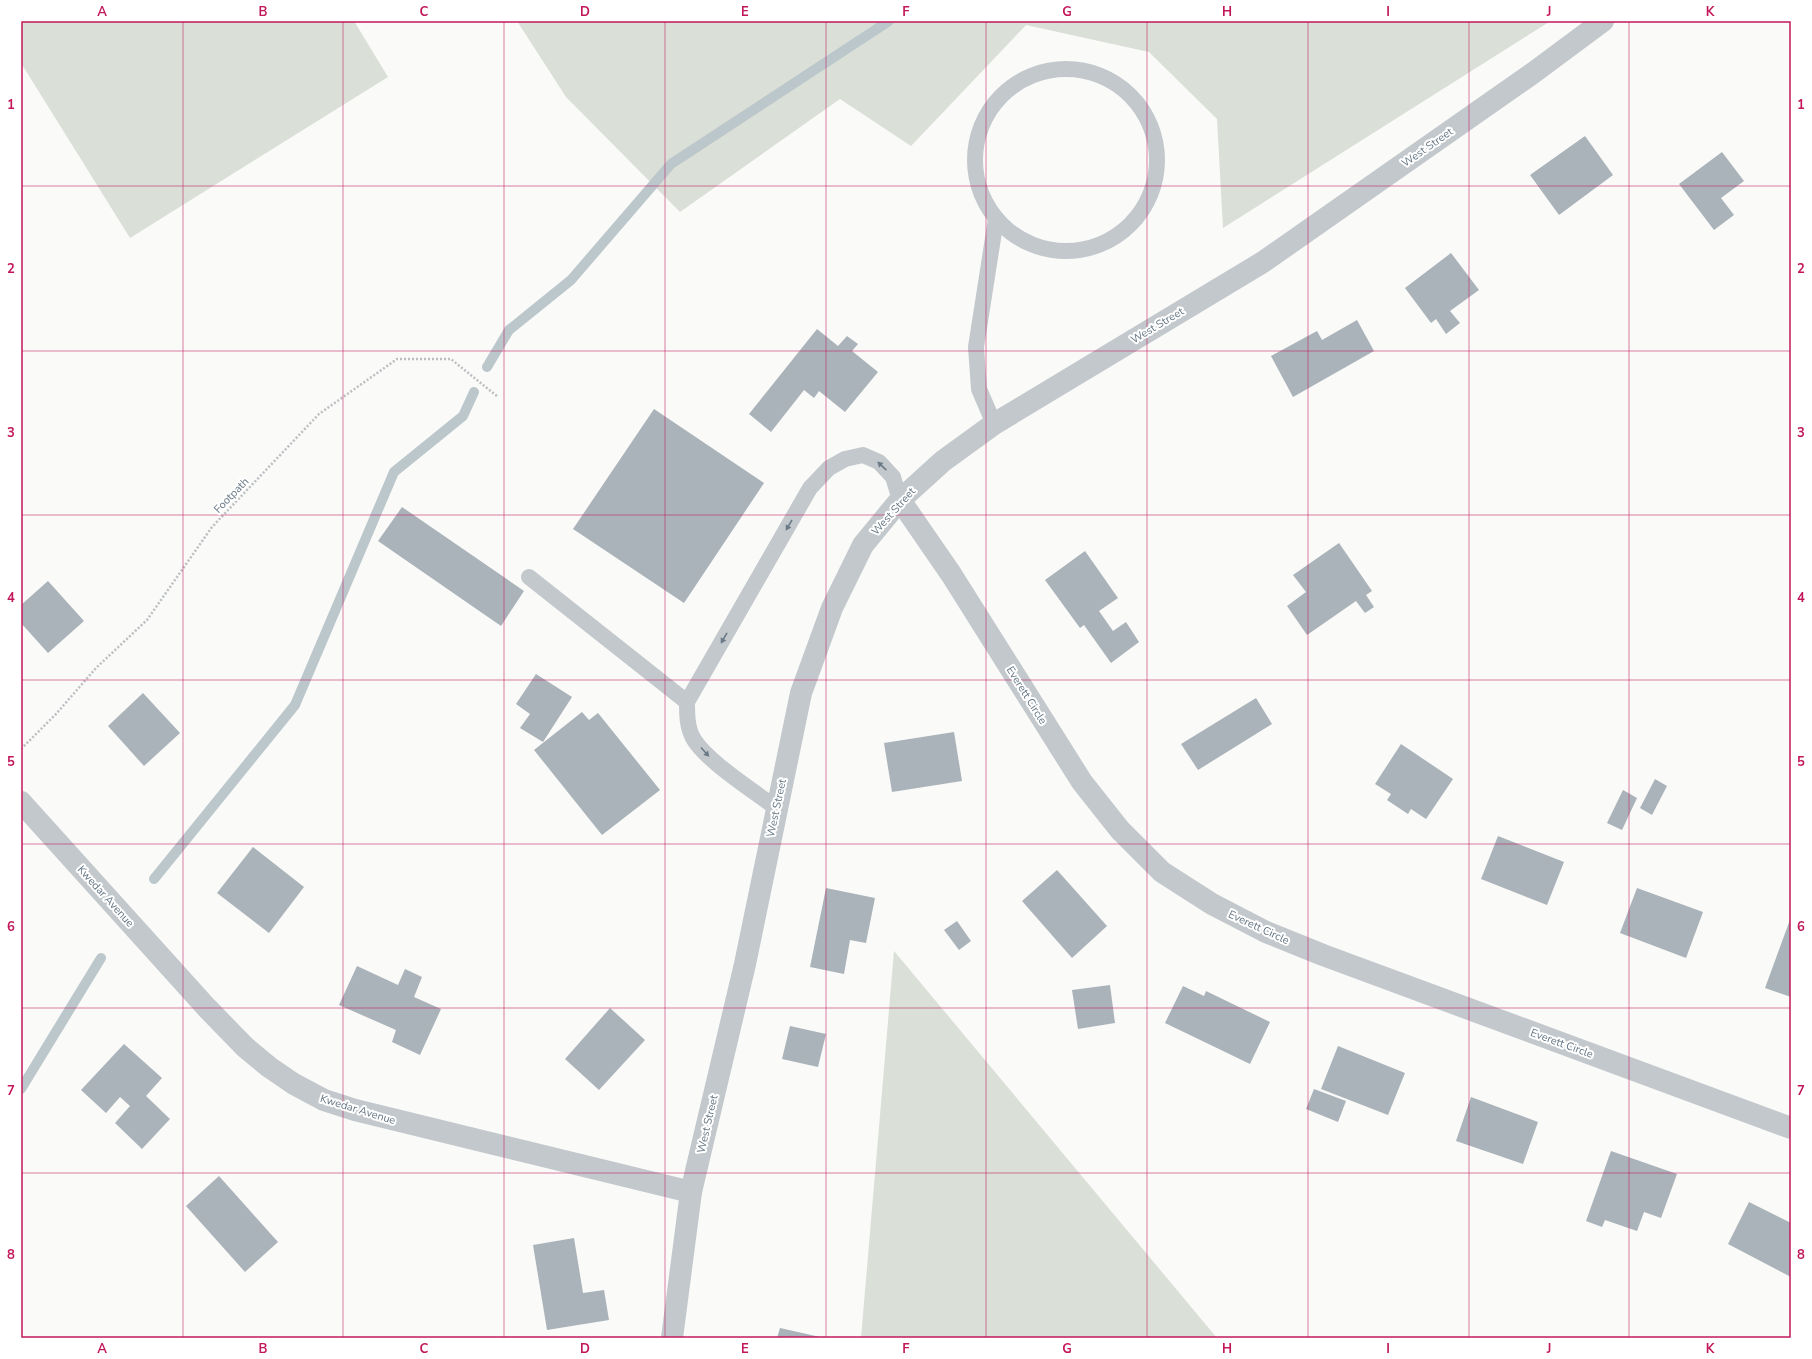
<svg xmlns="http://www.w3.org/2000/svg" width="1812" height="1359" font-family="'Nunito Sans',sans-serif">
<rect width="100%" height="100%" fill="#fafaf8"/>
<g fill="#dadfd7">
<polygon points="21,21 354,21 388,77 130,238 21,63"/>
<polygon points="517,21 1549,21 1549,22 1223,228 1217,119 1149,52 1026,25 911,146 840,99 680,212 566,97"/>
<polygon points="894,951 1217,1338 861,1338"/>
</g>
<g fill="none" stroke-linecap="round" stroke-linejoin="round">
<g stroke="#bbc7cb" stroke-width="10">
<polyline points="487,367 509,330 571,280 671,164 889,21"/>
<polyline points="154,879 295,705 394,472 463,416 474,392"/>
<polyline points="21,1089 101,958"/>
</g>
</g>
<g fill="#aab3b9">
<polygon points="1585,136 1613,175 1559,215 1530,175"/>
<polygon points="1722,152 1744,181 1721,198 1734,215 1714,230 1679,184"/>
<polygon points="1451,253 1479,290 1450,311 1460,323 1446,334 1436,319 1431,323 1405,288"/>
<polygon points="1357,320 1374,351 1293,397 1271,356 1317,331 1322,340"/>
<polygon points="817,329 838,346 847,336 858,344 852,351 878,372 845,412 819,391 814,398 804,390 771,432 749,414"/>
<polygon points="654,409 764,483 684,603 573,529"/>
<polygon points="402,507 524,591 501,626 378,541"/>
<polygon points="1339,543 1372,591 1366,595 1374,607 1365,613 1356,601 1307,635 1287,606 1306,592 1293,575"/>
<polygon points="1085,551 1118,598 1099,611 1113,631 1126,622 1139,642 1111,663 1084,625 1080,628 1045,580"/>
<polygon points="48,581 84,621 48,653 21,623 21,605"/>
<polygon points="536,674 572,697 543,742 520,728 530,714 516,704"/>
<polygon points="143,693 180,733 144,766 108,726"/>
<polygon points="1256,698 1272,724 1198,770 1181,744"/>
<polygon points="582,712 589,720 598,713 660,790 602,835 534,750"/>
<polygon points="954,732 962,781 892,792 884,743"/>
<polygon points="1401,744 1453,779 1426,819 1411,809 1408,814 1387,800 1391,794 1375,784"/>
<polygon points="1655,779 1667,786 1652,815 1640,808"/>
<polygon points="1623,790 1637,798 1622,830 1607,823"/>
<polygon points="1498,836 1564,862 1547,905 1481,879"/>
<polygon points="253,847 304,887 269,933 217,893"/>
<polygon points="1057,870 1107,926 1072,958 1022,901"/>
<polygon points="826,888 875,898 866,943 850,940 844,974 810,967"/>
<polygon points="1637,888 1703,912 1686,958 1620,933"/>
<polygon points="1791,917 1791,997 1765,988"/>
<polygon points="957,921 971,941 959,950 944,930"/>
<polygon points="357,966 398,985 405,969 422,977 414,997 441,1009 420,1055 392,1042 396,1030 339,1005"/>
<polygon points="1110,985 1115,1023 1078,1029 1072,990"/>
<polygon points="1183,986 1204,996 1206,991 1270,1022 1250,1064 1165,1023"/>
<polygon points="610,1008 645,1040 599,1090 565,1059"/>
<polygon points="790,1026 826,1034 818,1067 782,1059"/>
<polygon points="124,1044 162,1078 146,1096 170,1119 142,1149 115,1123 130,1106 120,1097 106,1113 81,1090"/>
<polygon points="1338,1046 1405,1073 1388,1115 1321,1089"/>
<polygon points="1314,1089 1346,1101 1338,1122 1306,1109"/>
<polygon points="1471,1097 1538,1122 1523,1164 1456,1141"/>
<polygon points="1611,1151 1677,1174 1661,1218 1644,1212 1637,1231 1605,1220 1602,1227 1586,1221"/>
<polygon points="219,1176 278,1242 245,1272 186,1206"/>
<polygon points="1749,1202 1791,1223 1791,1277 1728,1244"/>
<polygon points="574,1238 583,1293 604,1290 609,1320 547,1330 533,1245"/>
<polygon points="780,1328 820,1337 820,1338 777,1338"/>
</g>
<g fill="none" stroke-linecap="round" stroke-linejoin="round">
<polyline stroke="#bbbfc2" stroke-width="2.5" stroke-dasharray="2 2" stroke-linecap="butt" points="21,749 56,714 96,668 147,620 212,527 319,414 397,359 451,359 498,397"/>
<g stroke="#c3c8cc" stroke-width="16">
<circle cx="1066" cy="160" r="91"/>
<polyline points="994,424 979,389 976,347 996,219"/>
<polyline points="529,577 687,702"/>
<path d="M776,808C754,791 706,761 693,738C687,727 687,714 687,702L810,488L829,468L845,459L863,455L879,462L893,477L900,500"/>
</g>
<g stroke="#c3c8cc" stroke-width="22">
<polyline points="900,500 951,574 1082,782 1120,830 1162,872 1212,904 1266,932 1323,955 1791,1128"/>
<polyline points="21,802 207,1008 245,1047 269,1067 294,1084 324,1100 355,1110 691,1192"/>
</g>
<polyline stroke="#c3c8cc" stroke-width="22" points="672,1338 691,1192 745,964 801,693 832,608 863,545 900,500 943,461 994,424 1263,262 1533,73 1603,21"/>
</g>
<defs><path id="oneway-solid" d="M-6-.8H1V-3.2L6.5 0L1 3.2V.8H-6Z"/></defs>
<g fill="#6a7a87">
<use href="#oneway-solid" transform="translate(882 466) rotate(-137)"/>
<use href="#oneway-solid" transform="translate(789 525) rotate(120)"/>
<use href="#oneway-solid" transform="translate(724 638) rotate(120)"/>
<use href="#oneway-solid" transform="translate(705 752) rotate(48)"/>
</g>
<path fill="none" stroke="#c2185b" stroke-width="1" stroke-opacity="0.55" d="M183,21V1338M343,21V1338M504,21V1338M665,21V1338M826,21V1338M986,21V1338M1147,21V1338M1308,21V1338M1469,21V1338M1629,21V1338M21,186H1791M21,351H1791M21,515H1791M21,680H1791M21,844H1791M21,1008H1791M21,1173H1791"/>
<g text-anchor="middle" stroke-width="4" stroke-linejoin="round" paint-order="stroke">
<g font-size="11" fill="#657683" stroke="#fff">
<text transform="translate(1427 147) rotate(-35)" y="4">West Street</text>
<text transform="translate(1157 325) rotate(-31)" y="4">West Street</text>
<text transform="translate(231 495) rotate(-46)" y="4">Footpath</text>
<text transform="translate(893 511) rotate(-48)" y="4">West Street</text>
<text transform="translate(1027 695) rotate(58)" y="4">Everett Circle</text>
<text transform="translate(776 808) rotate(-78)" y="4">West Street</text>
<text transform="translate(106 896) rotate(48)" y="4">Kwedar Avenue</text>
<text transform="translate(1259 927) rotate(25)" y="4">Everett Circle</text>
<text transform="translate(1562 1043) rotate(20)" y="4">Everett Circle</text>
<text transform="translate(358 1109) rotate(17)" y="4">Kwedar Avenue</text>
<text transform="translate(707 1124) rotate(-77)" y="4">West Street</text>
</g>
</g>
<rect width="1812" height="1359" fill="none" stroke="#ffffff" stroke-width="44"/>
<rect x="22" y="22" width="1768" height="1315" fill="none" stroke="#c2185b" stroke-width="1.5"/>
<g font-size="13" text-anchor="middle" font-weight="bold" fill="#c2185b">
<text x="102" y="16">A</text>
<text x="263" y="16">B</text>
<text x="424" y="16">C</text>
<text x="585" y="16">D</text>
<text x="745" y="16">E</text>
<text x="906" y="16">F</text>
<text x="1067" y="16">G</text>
<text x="1227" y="16">H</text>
<text x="1388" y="16">I</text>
<text x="1549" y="16">J</text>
<text x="1710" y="16">K</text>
<text x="11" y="109">1</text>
<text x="1801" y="109">1</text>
<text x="11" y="273">2</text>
<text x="1801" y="273">2</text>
<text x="11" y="437">3</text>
<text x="1801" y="437">3</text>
<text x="11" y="602">4</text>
<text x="1801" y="602">4</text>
<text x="11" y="766">5</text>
<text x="1801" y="766">5</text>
<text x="11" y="931">6</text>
<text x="1801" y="931">6</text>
<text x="11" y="1095">7</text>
<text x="1801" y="1095">7</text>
<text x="11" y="1259">8</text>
<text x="1801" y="1259">8</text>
<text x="102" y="1353">A</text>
<text x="263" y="1353">B</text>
<text x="424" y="1353">C</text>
<text x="585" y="1353">D</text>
<text x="745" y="1353">E</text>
<text x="906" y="1353">F</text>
<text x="1067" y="1353">G</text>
<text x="1227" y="1353">H</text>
<text x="1388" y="1353">I</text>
<text x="1549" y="1353">J</text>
<text x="1710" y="1353">K</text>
</g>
</svg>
